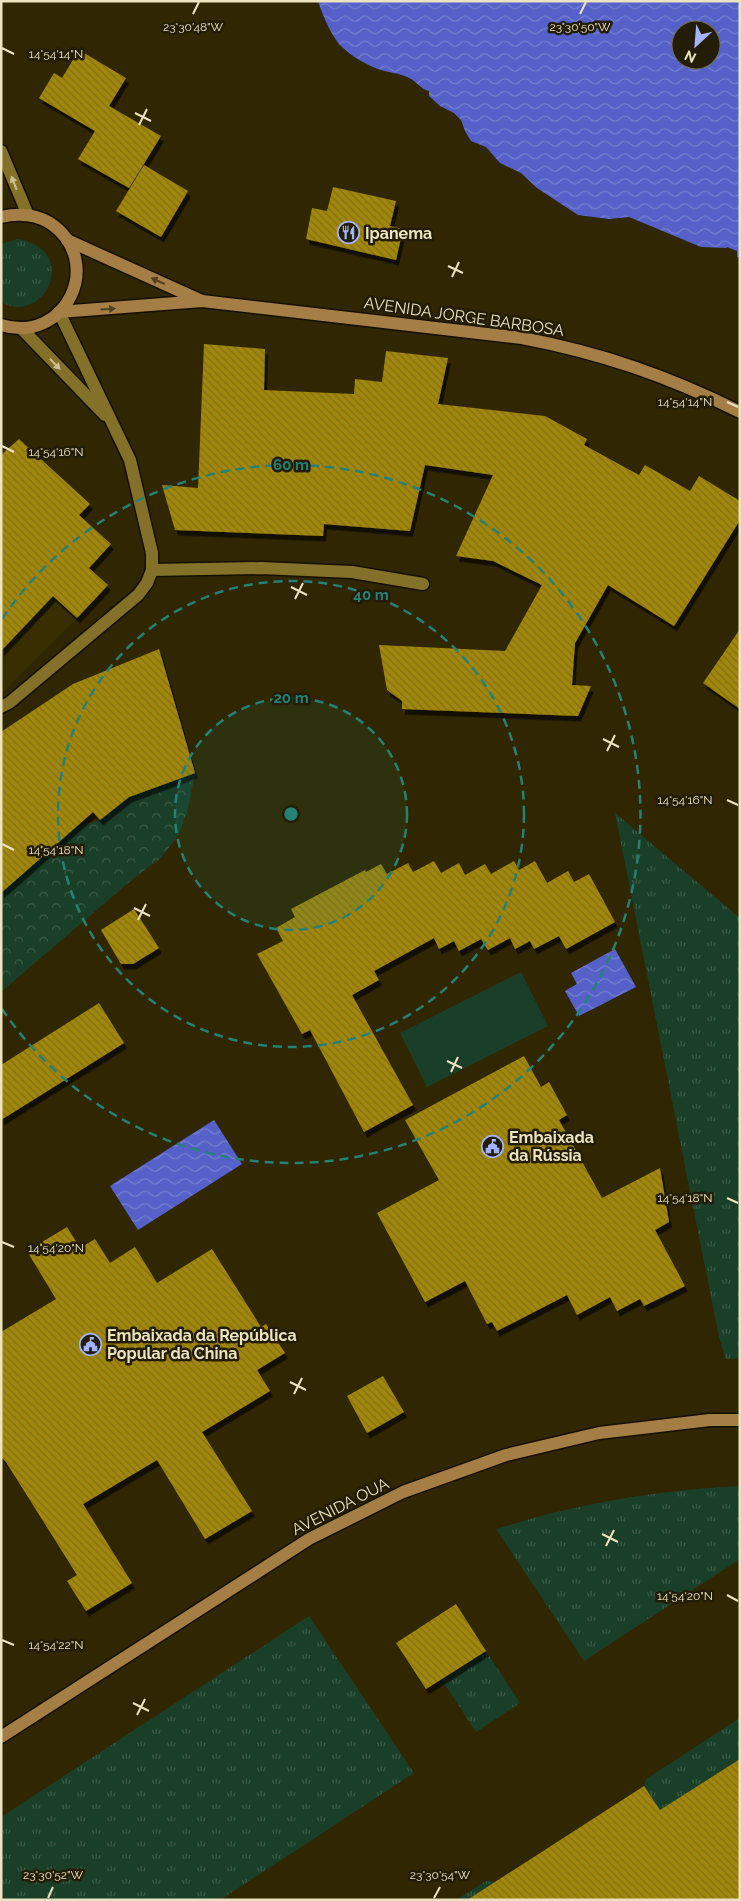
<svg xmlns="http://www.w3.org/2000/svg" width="741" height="1901" font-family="Raleway,sans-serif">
<defs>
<pattern id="grass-tufts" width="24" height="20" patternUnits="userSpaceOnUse" patternTransform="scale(1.25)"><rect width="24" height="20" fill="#1a3f29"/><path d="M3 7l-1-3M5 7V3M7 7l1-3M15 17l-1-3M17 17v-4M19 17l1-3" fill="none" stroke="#3b5b46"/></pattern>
<pattern id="forest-crowns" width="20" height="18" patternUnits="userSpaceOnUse" patternTransform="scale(1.25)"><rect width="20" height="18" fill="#1a3f29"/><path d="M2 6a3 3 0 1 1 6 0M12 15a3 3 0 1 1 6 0" fill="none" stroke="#3b5b46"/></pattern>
<pattern id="water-waves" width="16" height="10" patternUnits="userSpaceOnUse" patternTransform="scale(1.25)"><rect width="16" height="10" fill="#5561c9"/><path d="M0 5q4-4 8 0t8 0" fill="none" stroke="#767fd0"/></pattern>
<pattern id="building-back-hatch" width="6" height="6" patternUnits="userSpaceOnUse" patternTransform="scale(1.25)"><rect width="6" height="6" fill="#a18707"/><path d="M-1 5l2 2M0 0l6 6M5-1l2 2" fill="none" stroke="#827019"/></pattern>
<filter id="shadow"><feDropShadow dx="3" dy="5.5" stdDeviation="0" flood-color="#0009"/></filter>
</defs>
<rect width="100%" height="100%" fill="#302601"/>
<polygon fill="#382e01" points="1,551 77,618 1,694"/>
<g fill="url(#grass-tufts)">
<path d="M17,239C81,249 45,327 1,302V244Z"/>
<polygon points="615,813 740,918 740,1358 726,1359 719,1337"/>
<path d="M740,1486V1559L584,1661L496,1529C521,1522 545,1514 570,1509C626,1496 683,1489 740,1486Z"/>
<polygon points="309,1616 414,1773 220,1900 5,1900 1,1894 1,1817"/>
<polygon points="486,1651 520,1703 476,1732 442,1680"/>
<polygon points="740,1718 740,1759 660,1810 644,1787 646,1779"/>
<polygon points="486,1881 495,1882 506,1900 456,1900"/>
</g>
<polygon fill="url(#forest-crowns)" points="195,773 187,813 177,837 161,858 134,878 1,992 1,892 77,826 100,820 129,797"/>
<polygon fill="#1a3f29" points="521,972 548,1026 427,1087 400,1033"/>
<g fill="url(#water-waves)" fill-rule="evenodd">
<path d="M318,1H740V258L737,257V251L727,247L726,248L701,247L629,217L609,219L578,215L537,188L521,173L500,163L486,147L471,141L465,131L461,120L454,113L440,106L429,96V91C420,89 416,80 407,77C399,73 390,73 381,70C368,66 351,56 341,46C332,37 322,14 318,1ZM681,30H711V60H681Z"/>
<polygon points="615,949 636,987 579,1016 565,991 577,984 571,973"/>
<polygon points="214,1120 242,1164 138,1230 110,1186"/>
</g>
<g fill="url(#building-back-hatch)" filter="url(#shadow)">
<polygon points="79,50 126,78 109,106 161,136 129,188 78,159 95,131 39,98 54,73 62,78"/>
<polygon points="144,165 188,191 161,237 116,211"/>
<polygon points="333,187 396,201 390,226 403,229 396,260 306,239 312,208 327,211"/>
<polygon points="204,344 265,349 264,390 354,394 355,379 382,382 386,351 448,358 438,404 545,416 587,439 584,445 639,475 645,465 690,491 699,476 740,501 740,520 674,626 608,585 575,643 572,685 591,686 578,716 402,709 402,701 387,690 379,645 505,651 542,585 493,561 456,556 493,475 425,465 410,531 324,524 323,536 175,530 162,485 198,488"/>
<polygon points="19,439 90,504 79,515 111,544 89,568 108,585 77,618 53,596 1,651 1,455"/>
<polygon points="740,629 740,709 703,683"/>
<polygon points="159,649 195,773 129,797 100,820 93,812 1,893 1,732 73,684"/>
<polygon points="434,861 441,873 459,863 465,875 485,864 491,874 514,861 519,870 535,861 547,883 568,871 574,882 589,874 615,922 566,949 559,936 534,949 530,941 515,949 510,938 488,950 481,939 459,951 454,941 439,949 434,938 374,971 379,980 352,995 413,1105 364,1132 310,1030 302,1034 257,954 283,941 276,928 295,917 291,909 365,870 366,872 381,864 387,874 408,863 413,872"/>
<polygon points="134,909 159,948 133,964 121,964 101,930"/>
<polygon points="99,1003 124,1043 1,1120 1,1065"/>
<polygon points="524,1056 541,1087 549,1082 567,1115 559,1120 602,1198 660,1168 669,1222 655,1230 685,1286 644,1306 640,1299 617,1311 610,1297 577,1315 567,1295 497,1331 492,1322 487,1324 465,1281 425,1302 377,1213 439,1180 405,1120"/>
<polygon points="67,1227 80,1248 95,1239 110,1263 135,1247 157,1283 212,1249 261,1327 266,1324 285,1353 257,1370 270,1391 202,1432 252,1511 205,1539 157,1460 83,1504 132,1583 86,1611 67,1581 77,1575 6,1462 1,1457 1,1332 56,1299 27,1251"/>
<polygon points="383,1376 404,1412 367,1433 347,1396"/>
<polygon points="456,1604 486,1651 426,1689 396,1643"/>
<polygon points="740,1759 740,1900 467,1900 644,1786 660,1810"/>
</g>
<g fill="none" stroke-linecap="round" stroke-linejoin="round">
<defs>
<g id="street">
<polyline points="1,151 28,215"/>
<polyline points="59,312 130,460 152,553 152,570 261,568 352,572 423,584"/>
<polyline points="21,328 105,415"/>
<polyline points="1,707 9,703 138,595 147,583 152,570"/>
</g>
<g id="secondary">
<path d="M1,217C18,213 35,214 50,223C106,261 66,345 1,325"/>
<polyline points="67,240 202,301"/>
<path d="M59,312L202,301L522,338C601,353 668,376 740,412"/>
<polyline points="1,1737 309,1539 403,1492 506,1455 599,1433 710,1420 740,1420"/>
</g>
</defs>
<use href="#street" stroke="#151000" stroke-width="15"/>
<use href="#secondary" stroke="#151000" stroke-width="15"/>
<use href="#street" stroke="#83712a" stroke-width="12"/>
<use href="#secondary" stroke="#a57e45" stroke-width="12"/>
</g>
<defs><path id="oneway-solid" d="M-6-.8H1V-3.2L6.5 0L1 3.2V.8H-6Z" transform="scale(1.25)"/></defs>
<g fill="#ccc193">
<use href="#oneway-solid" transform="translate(14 183) rotate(-112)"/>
<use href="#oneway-solid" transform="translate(55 364) rotate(46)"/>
</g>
<g fill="#503f1d">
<use href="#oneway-solid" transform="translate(158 281) rotate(-156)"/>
<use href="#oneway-solid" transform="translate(108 309) rotate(-4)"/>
</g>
<path fill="none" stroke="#ece3c0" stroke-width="2" d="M193,14L199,2M580,14L586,2M2,48L14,54M135,113L151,121M139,125L147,109M448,266L463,273M452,277L459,262M727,402L738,407M2,446L14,452M291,587L307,595M295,599L303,583M603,739L619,747M607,751L615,735M727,800L738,805M2,844L14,850M134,908L150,916M138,920L146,904M447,1061L462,1068M451,1072L458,1057M727,1198L738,1203M2,1242L14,1247M290,1382L306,1390M294,1394L302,1378M602,1534L618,1542M606,1546L614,1530M727,1595L738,1601M2,1640L14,1645M133,1703L149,1711M137,1715L145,1699M48,1898L53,1887M434,1898L440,1887"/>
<circle cx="291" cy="814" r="116" fill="#258176" fill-opacity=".12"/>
<g fill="none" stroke="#258176" stroke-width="2.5" stroke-dasharray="9 6">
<circle cx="291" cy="814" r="116"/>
<circle cx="291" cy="814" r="233"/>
<path d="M2 619A349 349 0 1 1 2 1009"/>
</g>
<defs>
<symbol id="restaurant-ring" viewBox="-11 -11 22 22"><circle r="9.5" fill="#231d07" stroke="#a3b2fd" stroke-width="1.5"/><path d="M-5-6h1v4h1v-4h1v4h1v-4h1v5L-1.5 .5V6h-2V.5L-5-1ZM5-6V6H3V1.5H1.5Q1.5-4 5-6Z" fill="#a3b2fd"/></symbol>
<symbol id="civic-ring" viewBox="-11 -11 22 22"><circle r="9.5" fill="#231d07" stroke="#a3b2fd" stroke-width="1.5"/><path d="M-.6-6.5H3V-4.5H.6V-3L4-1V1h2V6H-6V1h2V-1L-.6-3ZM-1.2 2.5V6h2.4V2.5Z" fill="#a3b2fd"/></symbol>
</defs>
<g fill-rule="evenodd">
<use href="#restaurant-ring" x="336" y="220" width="25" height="25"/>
<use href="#civic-ring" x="480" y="1134" width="25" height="25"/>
<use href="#civic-ring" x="78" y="1332" width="25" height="25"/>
</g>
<g text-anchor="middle" stroke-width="5" stroke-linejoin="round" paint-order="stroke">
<g font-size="16" font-weight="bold" fill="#ece3c0" stroke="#231d07" text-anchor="start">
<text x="365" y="239">Ipanema</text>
<text x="509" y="1143">Embaixada<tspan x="509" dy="18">da Rússia</tspan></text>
<text x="107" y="1341">Embaixada da República<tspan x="107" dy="18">Popular da China</tspan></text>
</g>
<g font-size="16" fill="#ece3c0" stroke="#231d07">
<text transform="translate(464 316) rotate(8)" y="6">AVENIDA JORGE BARBOSA</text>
<text transform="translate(340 1506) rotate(-27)" y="6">AVENIDA OUA</text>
</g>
</g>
<g font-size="12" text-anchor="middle" fill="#ece3c0" stroke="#231d07" stroke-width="5" stroke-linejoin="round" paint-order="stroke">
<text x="193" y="31">23°30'48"W</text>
<text x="580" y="31">23°30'50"W</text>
<text x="56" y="58">14°54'14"N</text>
<text x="685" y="406">14°54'14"N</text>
<text x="56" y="456">14°54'16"N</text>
<text x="685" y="804">14°54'16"N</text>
<text x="56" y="854">14°54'18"N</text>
<text x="685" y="1202">14°54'18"N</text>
<text x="56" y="1252">14°54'20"N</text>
<text x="685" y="1600">14°54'20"N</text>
<text x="56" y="1649">14°54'22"N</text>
<text x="53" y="1879">23°30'52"W</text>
<text x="440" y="1879">23°30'54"W</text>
</g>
<circle cx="291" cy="814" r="8" fill="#258176" stroke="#231d07" stroke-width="2.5"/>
<g font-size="15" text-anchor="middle" font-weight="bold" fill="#258176" stroke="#231d07" stroke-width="5" stroke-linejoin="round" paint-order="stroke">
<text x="291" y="470">60 m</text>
<text x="371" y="600">40 m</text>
<text x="291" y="703">20 m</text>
</g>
<rect width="741" height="1901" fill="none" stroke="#ece3c0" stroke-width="5"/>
<g transform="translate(696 45) rotate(206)"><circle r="24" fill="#231d07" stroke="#736c51"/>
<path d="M0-4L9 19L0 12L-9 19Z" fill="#a3b2fd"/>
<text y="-8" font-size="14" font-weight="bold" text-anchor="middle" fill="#ece3c0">N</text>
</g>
</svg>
